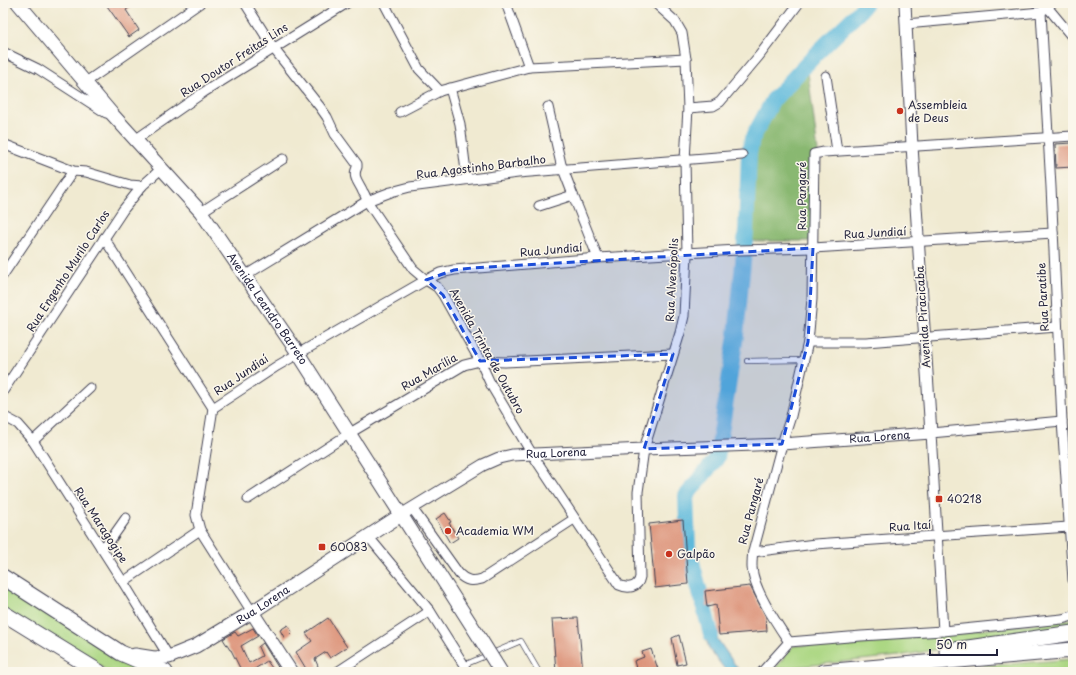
<svg xmlns="http://www.w3.org/2000/svg" width="1076" height="675" font-family="'Playpen Sans',sans-serif">
<rect width="100%" height="100%" fill="#fbf7ec"/>
<filter id="ink" filterUnits="userSpaceOnUse"><feTurbulence type="fractalNoise" baseFrequency=".025" numOctaves="2"/><feDisplacementMap in="SourceGraphic" scale="8" xChannelSelector="R" yChannelSelector="G"/><feConvolveMatrix kernelMatrix="1 2 1 2 8 2 1 2 1" color-interpolation-filters="sRGB"/></filter>
<filter id="wash" filterUnits="userSpaceOnUse"><feTurbulence type="fractalNoise" baseFrequency=".012" numOctaves="4" result="noise"/><feDisplacementMap in="SourceGraphic" scale="16" xChannelSelector="R" yChannelSelector="G"/><feGaussianBlur stdDeviation="0.9" result="paint"/><feColorMatrix in="noise" values="0 0 0 0 0 0 0 0 0 0 0 0 0 0 0 0 0 1.4 0 .05"/><feComposite in="paint" operator="in"/></filter>
<g filter="url(#wash)">
<rect width="100%" height="100%" fill="#f0ead1"/>
<g fill="#acd783" stroke="#677c5f">
<polygon points="3,582 152,672 111,672 97,665 3,609"/>
<polygon points="1073,619 1073,627 898,656 775,669 793,646 938,635"/>
<polygon points="1073,659 1073,672 908,672"/>
</g>
<polygon fill="#89b871" stroke="#566d56" points="808,72 818,152 811,241 751,241 749,154 778,105"/>
<polygon fill="#5db9db" stroke="#406e8b" points="700,614 709,614 716,637 740,672 727,672 709,649"/>
<g fill="none" stroke-linecap="round" stroke-linejoin="round">
<polyline stroke="#5db9db" stroke-width="16" points="711,634 688,547 686,496 717,458 736,335 746,231 749,154 752,139 773,100 817,53 857,14 866,3"/>
</g>
<g id="blocks">
<g fill="#db8f75">
<polygon points="105,3 136,3 126,10 139,30 129,37"/>
<polygon points="1073,143 1073,167 1056,168 1055,144"/>
<polygon points="445,513 451,522 449,523 458,538 450,543 436,519"/>
<polygon points="683,520 688,584 655,588 649,524"/>
<polygon points="750,586 766,617 767,631 719,635 716,605 707,607 705,591"/>
<polygon points="328,618 347,647 330,658 326,652 315,659 318,666 310,672 308,672 296,652 312,641 306,633"/>
<polygon points="578,618 583,672 556,672 552,619"/>
<polygon points="288,625 292,632 285,639 280,630"/>
<polygon points="253,628 258,636 241,646 249,663 262,656 258,647 263,643 281,672 275,672 267,661 250,672 242,672 231,650 230,650 223,639 235,632 238,636"/>
<polygon points="679,635 686,663 677,665 672,638"/>
<polygon points="651,649 659,672 637,672 634,661 644,657 642,652"/>
</g>
</g>
</g>
<g filter="url(#ink)">
<use href="#blocks" fill-opacity="0" stroke="#414052" stroke-width="1"/>
<g fill="none" stroke-linecap="round" stroke-linejoin="round">
<defs>
<g id="service">
<polyline points="747,361 804,360"/>
<polyline points="464,665 521,641 539,672"/>
</g>
<g id="minor">
<path d="M245,3L274,49L320,107L327,117L335,134L357,164V167C352,178 359,182 363,192C365,194 366,198 367,201L413,269L426,280L437,287L443,295L480,361L491,385L532,454L619,585C628,589 638,588 640,577L638,492L644,449L680,333L684,316L687,254L685,160L688,108L686,59L682,33L675,21L655,3"/>
<polyline points="384,3 419,69 440,91"/>
<polyline points="506,3 529,67"/>
<polyline points="1044,3 1073,38"/>
<polyline points="1041,12 1051,187 1062,421 1073,580"/>
<polyline points="906,24 1041,12 1052,3"/>
<polyline points="3,52 38,69 106,113 109,113"/>
<polyline points="826,76 837,151"/>
<polyline points="86,82 200,3"/>
<polyline points="450,88 460,124 467,179"/>
<polyline points="548,107 561,164 573,195"/>
<polyline points="688,108 713,106 720,102 759,56 799,3"/>
<polyline points="400,112 440,91 529,67 686,59"/>
<path d="M1073,136L824,152L814,154L812,299L808,342L791,416L782,444L753,552C752,557 752,562 752,567C753,589 777,624 789,642L861,636L943,631L1062,619L1073,616"/>
<polyline points="135,140 204,92 347,3"/>
<polyline points="3,144 73,171 86,172 130,185 142,186"/>
<polyline points="539,206 573,195 598,258"/>
<polyline points="201,212 283,159"/>
<polyline points="104,238 213,408"/>
<polyline points="3,275 73,171"/>
<polyline points="246,275 367,201 391,192 410,187 518,173 742,155"/>
<polyline points="808,342 866,342 1057,327"/>
<polyline points="3,391 123,210 142,186 161,169"/>
<polyline points="3,416 18,424 33,441 123,582 169,657"/>
<polyline points="33,441 90,388"/>
<polyline points="248,499 350,433 464,365 480,361 505,362 673,354"/>
<path d="M412,508L459,574C466,581 472,582 482,579L574,519"/>
<polyline points="368,536 430,611 464,665 465,672"/>
<polyline points="101,548 109,542 126,518"/>
<polyline points="753,552 815,544 1069,527"/>
<polyline points="123,582 200,530"/>
<polyline points="252,612 200,530 196,515 213,408 277,366 426,280 440,273 454,270 598,258 738,250 813,248 1053,233"/>
<polyline points="943,631 931,433 1062,421"/>
<polyline points="337,672 430,611"/>
<polyline points="762,672 789,642"/>
</g>
<g id="tertiary">
<path id="s1" d="M401,515L483,465L499,458L512,455L644,449L782,444L931,433L912,146L905,3"/>
</g>
<g id="secondary">
<path id="s2" d="M18,3L112,114L201,212L298,353L481,640"/>
<polyline points="252,612 291,672"/>
<path id="s3" d="M135,655L154,658L169,657L196,646L252,612L401,515"/>
</g>
<g id="trunk">
<polyline points="3,577 121,653 165,672"/>
<polyline points="3,613 99,672"/>
<polyline points="947,651 1073,633"/>
<polyline points="823,672 1073,650"/>
</g>
</defs>
<use href="#service" stroke="#414052" stroke-width="6"/>
<use href="#minor" stroke="#414052" stroke-width="11"/>
<use href="#tertiary" stroke="#414052" stroke-width="13"/>
<use href="#secondary" stroke="#414052" stroke-width="15"/>
<use href="#trunk" stroke="#414052" stroke-width="17"/>
<use href="#service" stroke="#fff" stroke-width="4.5"/>
<use href="#minor" stroke="#fff" stroke-width="9"/>
<use href="#tertiary" stroke="#fff" stroke-width="11"/>
<use href="#secondary" stroke="#fff" stroke-width="13"/>
<use href="#trunk" stroke="#fff" stroke-width="15"/>
<defs>
<polyline id="secondary-bridge" points="481,640 501,672"/>
</defs>
<use href="#secondary-bridge" stroke="#414052" stroke-width="15" stroke-linecap="butt"/>
<use href="#secondary-bridge" stroke="#fff" stroke-width="13"/>
</g>
</g>
<path fill="#1d4ed8" fill-opacity="0.2" stroke="#1d4ed8" stroke-width="3" stroke-dasharray="8 5" stroke-linejoin="round" d="M813,248L808,342L782,444L644,449L673,354L480,361L443,295L426,280L454,270L472,268Z"/>
<g fill="#c8321e" stroke="#fbf7ec" stroke-width="1.5">
<circle cx="900" cy="111" r="4"/>
<rect x="935" y="495" width="8" height="8" rx="2"/>
<circle cx="448" cy="531" r="4"/>
<rect x="318" y="543" width="8" height="8" rx="2"/>
<circle cx="669" cy="554" r="4"/>
</g>
<g text-anchor="middle" stroke-width="3" stroke-linejoin="round" paint-order="stroke">
<g font-size="11" fill="#22223b" stroke="#fbf7ec">
<text transform="translate(234 60) rotate(-33)" y="4">Rua Doutor Freitas Lins</text>
<text transform="translate(481 167) rotate(-7)" y="4">Rua Agostinho Barbalho</text>
<text transform="translate(802 196) rotate(-90)" y="4">Rua Pangaré</text>
<text transform="translate(875 233) rotate(-3)" y="4">Rua Jundiaí</text>
<text transform="translate(551 250) rotate(-5)" y="4">Rua Jundiaí</text>
<text transform="translate(68 271) rotate(-57)" y="4">Rua Engenho Murilo Carlos</text>
<text transform="translate(672 280) rotate(-87)" y="4">Rua Alvenópolis</text>
<text transform="translate(1043 297) rotate(-93)" y="4">Rua Paratibe</text>
<text dy="4" stroke="none"><textPath href="#s2" startOffset="395">Avenida Leandro Barreto</textPath></text>
<text transform="translate(923 317) rotate(-94)" y="4">Avenida Piracicaba</text>
<text transform="translate(487 351) rotate(61)" y="4">Avenida Trinta de Outubro</text>
<text transform="translate(429 372) rotate(-30)" y="4">Rua Marília</text>
<text transform="translate(241 375) rotate(-34)" y="4">Rua Jundiaí</text>
<text dy="4" stroke="none"><textPath href="#s1" startOffset="495">Rua Lorena</textPath></text>
<text dy="4" stroke="none"><textPath href="#s1" startOffset="171">Rua Lorena</textPath></text>
<text transform="translate(751 511) rotate(-75)" y="4">Rua Pangaré</text>
<text transform="translate(101 525) rotate(57)" y="4">Rua Maragogipe</text>
<text transform="translate(910 526) rotate(-4)" y="4">Rua Itaí</text>
<text dy="4" stroke="none"><textPath href="#s3" startOffset="142">Rua Lorena</textPath></text>
</g>
<g font-size="11" fill="#22223b" stroke="#fbf7ec" text-anchor="start">
<text x="908" y="109">Assembleia<tspan x="908" dy="13">de Deus</tspan></text>
<text x="947" y="503">40218</text>
<text x="456" y="535">Academia WM</text>
<text x="330" y="551">60083</text>
<text x="677" y="558">Galpão</text>
</g>
</g>
<rect width="1076" height="675" fill="none" stroke="#fbf7ec" stroke-width="16"/>
<path d="M930 649v6h67v-6" fill="none" stroke="#22223b" stroke-width="2"/>
<text x="936" y="649" font-size="12" fill="#22223b" stroke="#fbf7ec" stroke-width="3" paint-order="stroke">50 m</text>
</svg>
